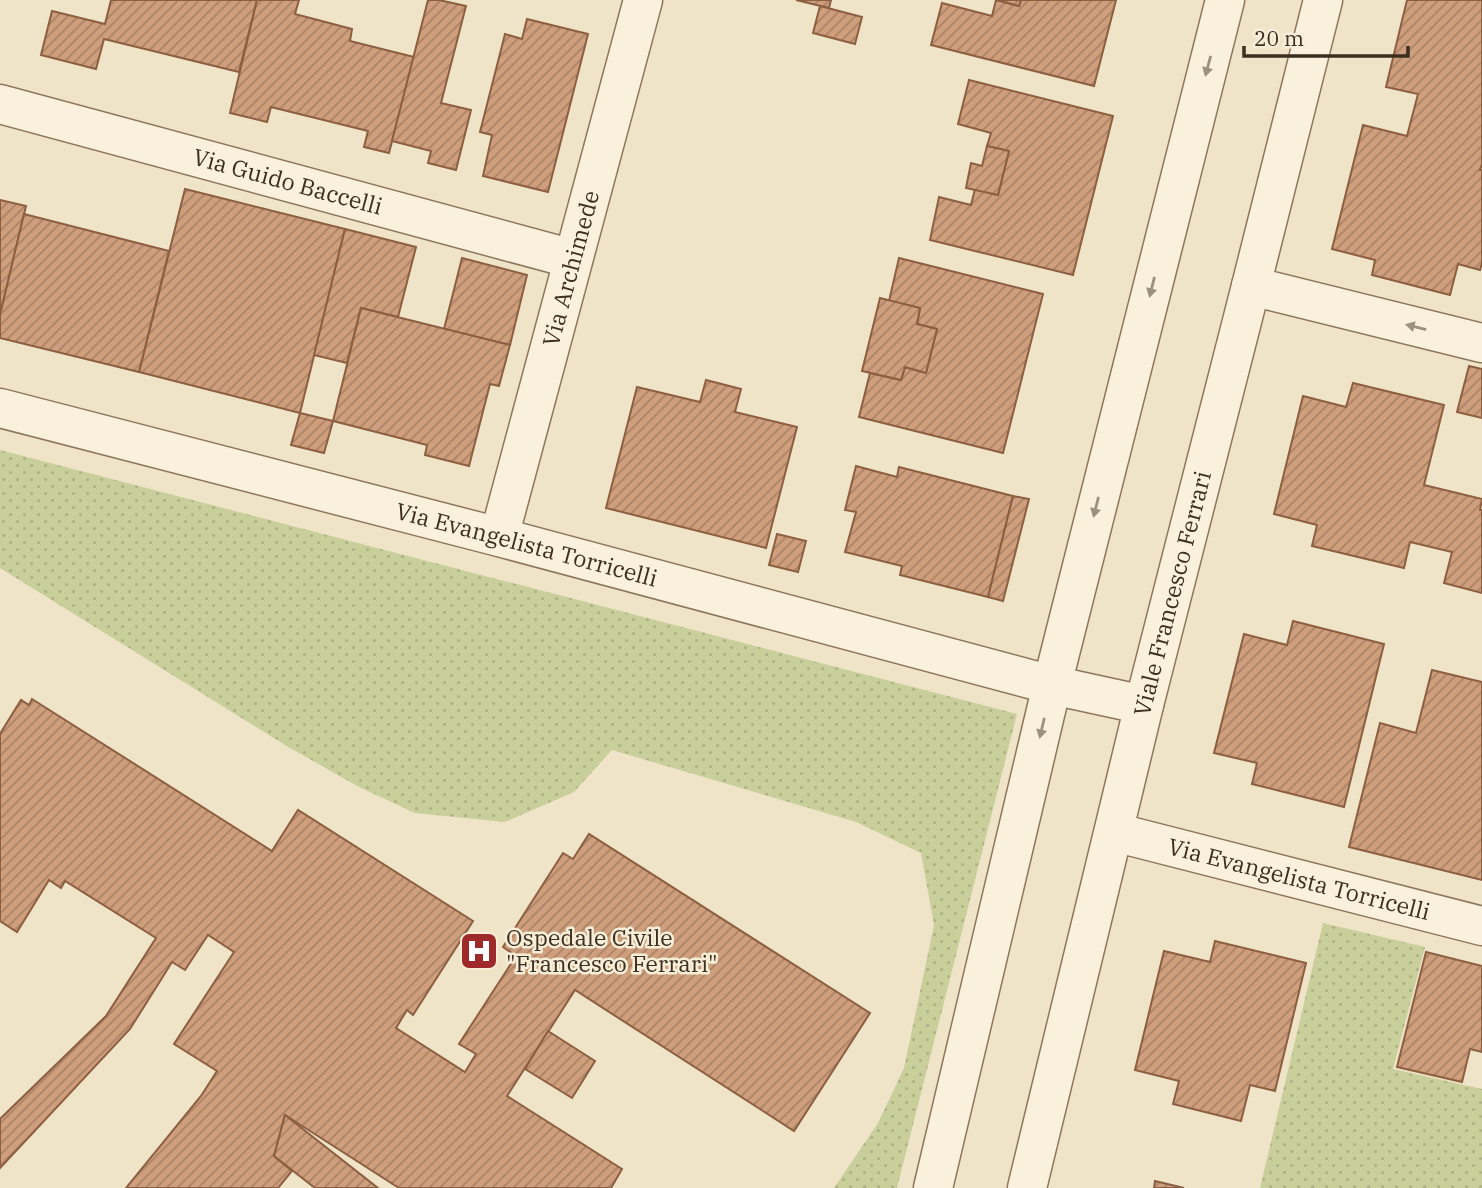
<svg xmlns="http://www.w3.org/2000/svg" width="1482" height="1188" font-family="'IBM Plex Serif',serif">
<defs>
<pattern id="garden-dots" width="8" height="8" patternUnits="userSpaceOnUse" patternTransform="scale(1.75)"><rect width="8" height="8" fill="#c9cf9b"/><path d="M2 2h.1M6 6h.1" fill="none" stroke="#aeb285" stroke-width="1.8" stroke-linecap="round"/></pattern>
<pattern id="building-hatch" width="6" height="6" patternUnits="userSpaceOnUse" patternTransform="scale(1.75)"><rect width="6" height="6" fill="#cf9f7d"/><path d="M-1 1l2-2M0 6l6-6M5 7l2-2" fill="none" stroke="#a98266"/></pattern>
</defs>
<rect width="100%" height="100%" fill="#f0e4c8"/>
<g fill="url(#garden-dots)">
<polygon points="0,450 1017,714 897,1188 834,1188 878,1123 904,1068 934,925 921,853 856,822 612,750 574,792 505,822 415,813 359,787 290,748 0,568"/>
<polygon points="1323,923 1425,947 1393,1069 1482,1089 1482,1188 1260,1188"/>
</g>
<g fill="url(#building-hatch)" stroke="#8d5f41" stroke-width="2">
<polygon points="111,0 257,0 239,72 104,39 96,69 41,55 52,11 105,24"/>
<polygon points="257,0 299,0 295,14 352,29 350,41 414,57 389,153 364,147 368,131 271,107 267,122 230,113"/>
<polygon points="428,0 439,0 466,6 441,103 471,110 456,170 428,163 431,151 392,141"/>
<polygon points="796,0 831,0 829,8"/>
<polygon points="996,0 1019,6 1021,0 1116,0 1094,86 931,45 942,3 992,16"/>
<polygon points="997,0 1021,0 1019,6"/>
<polygon points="1407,0 1482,0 1482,164 1480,170 1482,170 1482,263 1480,270 1458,264 1450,295 1372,275 1375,260 1332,249 1363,125 1407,136 1418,94 1386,87"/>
<polygon points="820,6 862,17 855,44 813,33"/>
<polygon points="527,19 588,34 548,192 483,176 492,135 480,132 505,34 522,39"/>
<polygon points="969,80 1113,116 1073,275 930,240 939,197 971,205 975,189 998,195 1009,151 987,146 991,133 958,124"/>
<polygon points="987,146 1009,151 998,195 966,188 971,163 982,166"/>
<polygon points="185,189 345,229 300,413 139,372"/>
<polygon points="0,200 26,206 0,315"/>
<polygon points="24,214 169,251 139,372 0,338 0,315"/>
<polygon points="345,229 416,247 398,317 361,308 347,363 314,355"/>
<polygon points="462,258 527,275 510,345 444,329"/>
<polygon points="899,258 1043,294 1003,453 859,417 870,373 901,380 905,367 926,373 937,329 917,324 920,308 889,301"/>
<polygon points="880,298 920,308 917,324 937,329 926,373 905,367 901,380 862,371"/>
<polygon points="361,308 510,345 499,386 490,384 469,466 425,455 427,445 333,421"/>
<polygon points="1469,366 1482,369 1482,418 1457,412"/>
<polygon points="706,380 741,389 735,412 797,427 766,548 606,508 637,387 700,402"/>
<polygon points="1353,383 1444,405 1424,485 1482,499 1480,510 1482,510 1482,593 1444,583 1452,552 1410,542 1404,568 1312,546 1317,525 1274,514 1303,396 1346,407"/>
<polygon points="300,413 333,421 324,453 291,445"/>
<polygon points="856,466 897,477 899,467 1013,496 988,597 900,575 902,566 845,552 856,512 845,510"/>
<polygon points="1013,496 1029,499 1003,601 988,597"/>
<polygon points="777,534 806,541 798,572 769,565"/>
<polygon points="1293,621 1384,644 1344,807 1252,784 1257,763 1214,753 1244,634 1287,645"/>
<polygon points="1432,670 1482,682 1482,880 1349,847 1380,723 1416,733"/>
<polygon points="32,699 272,851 298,810 473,921 413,1015 407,1010 396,1028 465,1072 476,1054 459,1044 516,956 503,947 563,853 573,859 589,834 870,1013 794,1131 575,990 507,1096 622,1169 611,1188 399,1188 285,1115 274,1156 292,1171 278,1188 126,1188 201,1096 217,1071 174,1044 234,952 208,935 185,970 172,962 130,1029 0,1168 0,1119 106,1016 156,938 65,881 61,888 49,880 17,932 0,921 0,734 21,700 29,705"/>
<polygon points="1215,941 1306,963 1275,1091 1250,1085 1241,1121 1173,1104 1179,1081 1135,1070 1164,951 1210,962"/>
<polygon points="1426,952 1482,966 1482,1052 1470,1049 1462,1082 1397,1067"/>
<polygon points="548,1031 595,1061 572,1098 525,1069"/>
<polygon points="285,1115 378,1188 315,1188 274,1156"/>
<polygon points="1155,1181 1184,1188 1154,1188"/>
</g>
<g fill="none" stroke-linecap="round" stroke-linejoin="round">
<defs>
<g id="minor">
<path id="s1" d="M0,104L573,259"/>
<polyline points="1251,286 1482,343"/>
<path id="s2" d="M0,408L499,537L1052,685L1144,705"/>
<path id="s3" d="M499,537L643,0"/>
<path id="s4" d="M1114,832L1482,926"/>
<polyline points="933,1188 1052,685 1225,0"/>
</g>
<g id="tertiary">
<path id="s5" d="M1027,1188L1144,705L1251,286L1323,0"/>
</g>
</defs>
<use href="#minor" stroke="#8d765c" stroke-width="41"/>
<use href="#tertiary" stroke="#8d765c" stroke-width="41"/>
<use href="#minor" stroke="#faf1dc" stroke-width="38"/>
<use href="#tertiary" stroke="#faf1dc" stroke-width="38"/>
</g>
<defs><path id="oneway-solid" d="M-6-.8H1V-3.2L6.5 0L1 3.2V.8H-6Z" transform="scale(1.75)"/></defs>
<g fill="#9c907e">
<use href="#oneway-solid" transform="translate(1208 66) rotate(105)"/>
<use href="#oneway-solid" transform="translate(1152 287) rotate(104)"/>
<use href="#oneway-solid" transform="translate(1416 327) rotate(-166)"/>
<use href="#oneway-solid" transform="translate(1096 507) rotate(104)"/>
<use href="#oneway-solid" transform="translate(1042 728) rotate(103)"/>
</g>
<defs>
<symbol id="hospital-square" viewBox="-11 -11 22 22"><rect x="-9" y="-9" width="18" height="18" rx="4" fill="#9e2a2b" stroke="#f7eed8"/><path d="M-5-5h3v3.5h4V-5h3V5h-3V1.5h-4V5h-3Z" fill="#fff"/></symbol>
</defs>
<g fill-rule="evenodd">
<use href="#hospital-square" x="457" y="929" width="44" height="44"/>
</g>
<g text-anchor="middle" stroke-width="5" stroke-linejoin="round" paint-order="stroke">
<g font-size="23" fill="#3d2e20" stroke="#f7eed8">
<text dy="8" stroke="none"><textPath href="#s1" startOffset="298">Via Guido Baccelli</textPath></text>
<text dy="8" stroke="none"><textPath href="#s3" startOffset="278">Via Archimede</textPath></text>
<text dy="8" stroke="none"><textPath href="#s2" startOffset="544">Via Evangelista Torricelli</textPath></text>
<text dy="8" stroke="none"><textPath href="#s5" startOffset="612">Viale Francesco Ferrari</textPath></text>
<text dy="8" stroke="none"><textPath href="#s4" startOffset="191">Via Evangelista Torricelli</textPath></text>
</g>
<g font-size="23" fill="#3d2e20" stroke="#f7eed8" text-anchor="start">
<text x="506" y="946">Ospedale Civile<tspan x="506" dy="26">"Francesco Ferrari"</tspan></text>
</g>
</g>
<path d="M1244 46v10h164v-10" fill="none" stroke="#3d2e20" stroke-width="3.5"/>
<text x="1254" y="46" font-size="21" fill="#3d2e20" stroke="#f7eed8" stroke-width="5" paint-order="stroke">20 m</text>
</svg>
